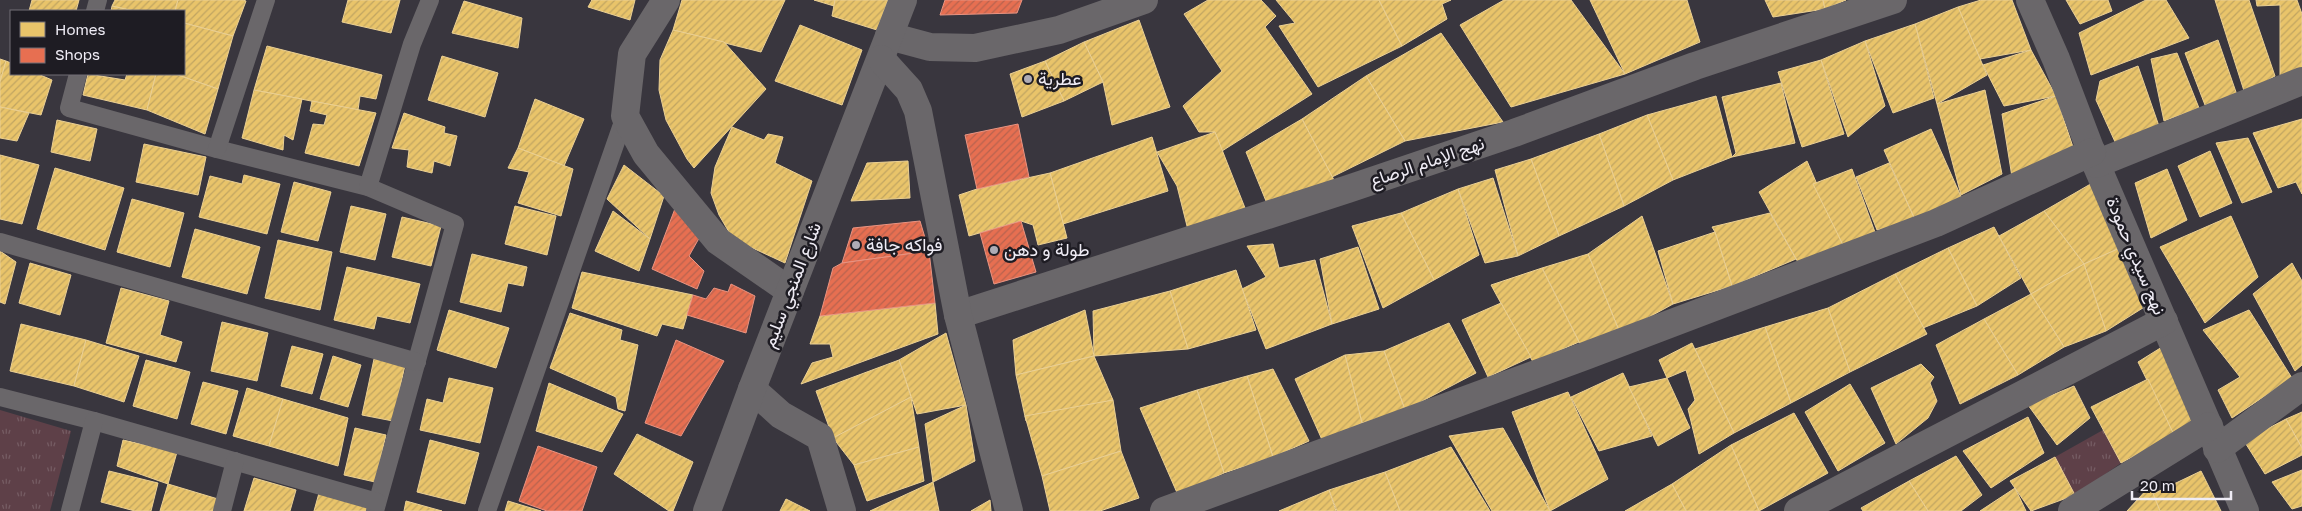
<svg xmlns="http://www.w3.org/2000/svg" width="2302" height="511" font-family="'Golos Text',Vazirmatn,sans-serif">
<defs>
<pattern id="grass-tufts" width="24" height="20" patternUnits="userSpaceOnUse" patternTransform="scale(1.25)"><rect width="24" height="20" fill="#5e4048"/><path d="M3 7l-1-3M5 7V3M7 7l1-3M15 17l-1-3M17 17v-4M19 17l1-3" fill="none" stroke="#755c63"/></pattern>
<pattern id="homes-hatch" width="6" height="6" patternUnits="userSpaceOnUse" patternTransform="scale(1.25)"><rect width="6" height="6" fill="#e9c46a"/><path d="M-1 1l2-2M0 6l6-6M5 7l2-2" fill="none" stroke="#c1a562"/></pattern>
<pattern id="shops-hatch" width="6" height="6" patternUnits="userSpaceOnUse" patternTransform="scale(1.25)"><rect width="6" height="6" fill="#e76f51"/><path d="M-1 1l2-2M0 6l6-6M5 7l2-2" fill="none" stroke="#b7634f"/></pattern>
</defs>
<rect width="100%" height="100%" fill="#39363e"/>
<g fill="url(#grass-tufts)">
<polygon points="0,410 71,431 50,511 0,511"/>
<polygon points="2103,430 2121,463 2071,498 2055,457"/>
</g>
<g fill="url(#homes-hatch)" stroke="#ebd094">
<polygon points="32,0 79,0 76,11 29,11"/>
<polygon points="115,0 178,0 175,11 134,11 112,6"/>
<polygon points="178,0 243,0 246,1 233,36 184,23 184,11 175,11"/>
<polygon points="348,0 400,0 391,33 342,22"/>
<polygon points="592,0 591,0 635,0 630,20 588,7"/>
<polygon points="682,0 785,0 761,52 673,30"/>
<polygon points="814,0 835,0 834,6"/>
<polygon points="835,0 888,0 877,30 832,16"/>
<polygon points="1208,0 1261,0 1276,16 1265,27 1312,94 1222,151 1215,132 1199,132 1183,106 1222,71 1184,14"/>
<polygon points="1276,0 1379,0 1402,46 1318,87 1279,26 1295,23"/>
<polygon points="1379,0 1451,0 1442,4 1447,19 1402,46"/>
<polygon points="1504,0 1571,0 1625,74 1511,107 1460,25"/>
<polygon points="1590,0 1687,0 1700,42 1625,74"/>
<polygon points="1765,0 1823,0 1825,9 1773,17"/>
<polygon points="1823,0 1846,0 1825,9"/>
<polygon points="1981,0 2012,0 2031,50 1980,59 1958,7"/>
<polygon points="2066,0 2108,0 2112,11 2080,24"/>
<polygon points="2146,0 2166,0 2189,38 2091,75 2079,33"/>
<polygon points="2215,0 2249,0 2275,76 2245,94"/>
<polygon points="2256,0 2297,0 2302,14 2302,70 2280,78 2280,5 2257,6"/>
<polygon points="464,1 522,18 518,48 452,33"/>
<polygon points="112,6 134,11 111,11"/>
<polygon points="1958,7 1987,75 1937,104 1915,24"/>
<polygon points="1139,20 1170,107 1112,125 1103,82 1084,42"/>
<polygon points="184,23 233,36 218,89 175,74 184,74"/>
<polygon points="1915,24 1934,98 1893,113 1865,41"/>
<polygon points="800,25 862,50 842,105 775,81"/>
<polygon points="673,30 724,42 766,89 694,168 687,159 666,120 659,90 660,60"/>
<polygon points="1441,33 1503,122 1405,141 1366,76"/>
<polygon points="2218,40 2237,95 2205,105 2185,53"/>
<polygon points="1865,41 1885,106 1848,137 1821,60"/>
<polygon points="1084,42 1103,82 1064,101 1045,61"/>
<polygon points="267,46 382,75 376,99 360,96 358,110 254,90"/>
<polygon points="2031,50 2056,96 2004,106 1983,65"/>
<polygon points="2177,53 2199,108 2164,121 2151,59"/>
<polygon points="442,56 498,73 485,117 428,100"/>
<polygon points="0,59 6,61 0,82"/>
<polygon points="1821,60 1844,134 1802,147 1778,72"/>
<polygon points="6,61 11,63 11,74 38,74 52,80 41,115 0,107 0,82"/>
<polygon points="1045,61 1064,101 1022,117 1010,74"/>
<polygon points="2138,66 2160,129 2116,144 2096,100 2100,81"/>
<polygon points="88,74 125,80 127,74 156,74 147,110 83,95"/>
<polygon points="156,74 175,74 218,89 205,134 147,110"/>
<polygon points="1366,76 1405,141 1332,177 1302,119"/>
<polygon points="1781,83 1795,143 1732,157 1736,153 1722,97"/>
<polygon points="254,90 302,99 293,140 284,135 283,150 242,138"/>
<polygon points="1985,90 2002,174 1961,195 1937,104"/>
<polygon points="1716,96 1732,157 1673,180 1647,115"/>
<polygon points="2056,96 2073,147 2012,177 2002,114"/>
<polygon points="535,99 584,119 564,166 518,148"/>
<polygon points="312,101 376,113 359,166 305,153 313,124 324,125 327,115 310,111"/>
<polygon points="0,107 29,113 17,141 0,138"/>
<polygon points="404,113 445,127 444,133 457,136 450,166 434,161 432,173 407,167 409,150 392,148"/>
<polygon points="1647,115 1673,180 1624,206 1599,134"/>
<polygon points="1302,119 1335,182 1266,201 1246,152"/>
<polygon points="2302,119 2302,194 2296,182 2278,188 2253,133"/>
<polygon points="57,120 97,129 90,161 51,152"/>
<polygon points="732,127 764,140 768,134 783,137 775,163 812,181 785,263 733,239 719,215 711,193 715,167"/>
<polygon points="1931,129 1963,201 1916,222 1884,150"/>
<polygon points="1215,132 1247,213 1188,230 1177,186 1157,152"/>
<polygon points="1599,134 1624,206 1559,236 1531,159"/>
<polygon points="1152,137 1168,191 1063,224 1050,173"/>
<polygon points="2248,138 2272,192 2242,203 2216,143"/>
<polygon points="144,144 206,157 198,195 136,182"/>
<polygon points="518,148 573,169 561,216 518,203 529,172 508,168"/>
<polygon points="2210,151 2232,203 2200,217 2178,166"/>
<polygon points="0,155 39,165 22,224 0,219"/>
<polygon points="1531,159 1559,236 1518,256 1495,170"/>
<polygon points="908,161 910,198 851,201 867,163"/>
<polygon points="1807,161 1843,245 1799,264 1759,192"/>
<polygon points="1889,163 1916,222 1877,230 1856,177"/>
<polygon points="624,165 664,196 650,239 607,199"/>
<polygon points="55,168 124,188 105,250 37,229"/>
<polygon points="1852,169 1876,235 1843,245 1813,184"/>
<polygon points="2167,169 2187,220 2151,238 2135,183"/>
<polygon points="1050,173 1067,238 1038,245 1033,225 1021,221 969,236 959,195 977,189"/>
<polygon points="244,175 280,184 267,234 199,217 210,176 242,184"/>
<polygon points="1493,178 1518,256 1485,263 1458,189"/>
<polygon points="294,182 331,192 318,241 281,232"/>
<polygon points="2094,182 2120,248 2084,264 2044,211"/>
<polygon points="1458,189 1479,255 1434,280 1401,213"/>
<polygon points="132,199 184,213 170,267 117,252"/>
<polygon points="351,206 386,214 375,260 340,252"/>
<polygon points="515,206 556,216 547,255 505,244"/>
<polygon points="613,211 650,239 639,271 595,251"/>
<polygon points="2044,211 2084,264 2031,294 1999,236"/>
<polygon points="1401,213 1434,280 1383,308 1352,226"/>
<polygon points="1770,213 1796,259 1732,286 1715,232 1712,227"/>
<polygon points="1642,216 1673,304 1620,333 1588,254"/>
<polygon points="2231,216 2258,277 2205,323 2160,247"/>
<polygon points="402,217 441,226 431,266 392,257"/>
<polygon points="1994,227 2021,278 1977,306 1948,248"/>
<polygon points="195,229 260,247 247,294 182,277"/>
<polygon points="1715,232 1732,286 1673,304 1658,251"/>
<polygon points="278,240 332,252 320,310 265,298"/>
<polygon points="1273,244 1279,268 1315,260 1332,324 1266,349 1242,289 1266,277 1247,246"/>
<polygon points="1358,247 1379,309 1332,324 1320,259"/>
<polygon points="1948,248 1977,306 1923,328 1895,274"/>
<polygon points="2120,248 2146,306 2106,331 2084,264"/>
<polygon points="0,251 16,262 5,304 0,302"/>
<polygon points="472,254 527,267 523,286 508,283 501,312 460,302"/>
<polygon points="1588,254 1620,333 1583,350 1542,268"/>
<polygon points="30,263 71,275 60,315 19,303"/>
<polygon points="2292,263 2302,281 2302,365 2295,371 2253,294"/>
<polygon points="2084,264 2106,331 2064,347 2031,294"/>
<polygon points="347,267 420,284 410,323 377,316 374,329 334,320"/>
<polygon points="1542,268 1579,342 1533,362 1491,285"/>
<polygon points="1236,270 1256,330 1188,349 1170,291"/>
<polygon points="582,272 693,295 683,329 662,324 657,336 572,308"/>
<polygon points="1895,274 1927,334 1850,372 1828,308"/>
<polygon points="121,288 169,301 160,335 182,342 176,362 106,343"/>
<polygon points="1170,291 1188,349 1094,356 1093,311"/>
<polygon points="2031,294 2064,347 2018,375 1984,319"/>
<polygon points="935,303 938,334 801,384 812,363 833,357 830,344 810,344 820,316"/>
<polygon points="1501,303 1531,357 1488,377 1462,320"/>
<polygon points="1828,308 1850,372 1791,403 1765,327"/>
<polygon points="449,310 509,328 496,368 437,350"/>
<polygon points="1085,310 1094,356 1016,375 1013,340"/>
<polygon points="2249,310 2292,378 2232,418 2218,390 2240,377 2203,330"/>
<polygon points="570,313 622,330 620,340 638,345 625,411 618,409 616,397 550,368"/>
<polygon points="1984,319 2018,375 1960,404 1936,345"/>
<polygon points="222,322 268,333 257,381 211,371"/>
<polygon points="1449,323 1476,373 1405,410 1384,351"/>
<polygon points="21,324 86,340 74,386 10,371"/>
<polygon points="1765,327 1791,403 1734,433 1695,349"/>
<polygon points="946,333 966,405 917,414 899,360"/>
<polygon points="86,340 139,356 124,402 74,386"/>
<polygon points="1692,343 1734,433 1699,454 1688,409 1695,400 1686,370 1667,378 1659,360"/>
<polygon points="292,346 323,354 312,394 281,386"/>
<polygon points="2162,347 2194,422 2174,435 2138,362"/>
<polygon points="1384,351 1405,410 1362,423 1345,355"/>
<polygon points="1345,355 1362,423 1323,442 1295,379"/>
<polygon points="333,356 361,365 348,407 320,399"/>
<polygon points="1094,356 1113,400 1026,421 1016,375"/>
<polygon points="374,359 405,365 393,421 362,415"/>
<polygon points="146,360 190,372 177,419 133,406"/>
<polygon points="899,360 911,397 833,438 816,391"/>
<polygon points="1921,364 1934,377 1930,383 1937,401 1928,418 1896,444 1871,388"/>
<polygon points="1273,369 1309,441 1273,457 1247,376"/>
<polygon points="1623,373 1652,436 1599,451 1571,397"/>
<polygon points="1247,376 1273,457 1224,473 1197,390"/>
<polygon points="449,378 493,388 480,443 420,430 427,399 443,403"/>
<polygon points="1667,378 1690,428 1658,446 1629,387"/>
<polygon points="2148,379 2174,435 2121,463 2091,407"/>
<polygon points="203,382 238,391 226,434 191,424"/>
<polygon points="549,383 623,414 602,452 536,431"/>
<polygon points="1850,384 1885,443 1838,471 1805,412"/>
<polygon points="2074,386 2090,418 2057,445 2028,405"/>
<polygon points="247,388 283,399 269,446 233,436"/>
<polygon points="1197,390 1224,473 1178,495 1140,408"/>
<polygon points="1568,392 1608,479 1550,511 1512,412"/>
<polygon points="911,397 919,447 854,465 833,438"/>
<polygon points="283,399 348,418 338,466 269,446"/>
<polygon points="1113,400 1121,451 1042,476 1025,416"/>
<polygon points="966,405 975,461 933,482 925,424"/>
<polygon points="2302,412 2302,448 2286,419"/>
<polygon points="1794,413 1828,473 1759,511 1731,445"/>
<polygon points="2028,417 2044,453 1991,488 1963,451"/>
<polygon points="2286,419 2302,448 2302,455 2265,474 2244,441"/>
<polygon points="355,428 386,435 375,482 344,475"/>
<polygon points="1503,428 1550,511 1492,511 1449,436"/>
<polygon points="637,434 693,462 673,511 669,511 614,474"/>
<polygon points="123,440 177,452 168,484 117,466"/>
<polygon points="430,440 479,453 465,504 417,492"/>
<polygon points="1731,445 1759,511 1686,511 1672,484"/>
<polygon points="919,447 924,481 867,501 854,465"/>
<polygon points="1451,447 1490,511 1400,511 1385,472"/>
<polygon points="1121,451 1139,498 1100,511 1050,511 1042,476"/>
<polygon points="1956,456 1982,495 1961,511 1928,511 1909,481"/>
<polygon points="2055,457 2075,495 2031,511 2010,481"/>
<polygon points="2302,470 2302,506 2292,509 2272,482"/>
<polygon points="109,471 158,483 151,511 135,511 101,502"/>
<polygon points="2201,471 2221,511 2160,511 2153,494"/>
<polygon points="1385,472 1400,511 1337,511 1329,490"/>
<polygon points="254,478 296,490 290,511 244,511"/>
<polygon points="1909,481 1928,511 1863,511 1861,508"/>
<polygon points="933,482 939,511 870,511"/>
<polygon points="168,484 218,499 215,511 160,511"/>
<polygon points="1672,484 1686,511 1625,511"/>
<polygon points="2150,486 2160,511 2127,511"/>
<polygon points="2015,488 2026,511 1980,511"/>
<polygon points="1329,490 1336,511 1279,511"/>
<polygon points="319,493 368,506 367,511 314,511"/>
<polygon points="786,499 810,511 780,511"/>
<polygon points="990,500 991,511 971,511"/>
<polygon points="406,501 442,511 404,511"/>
<polygon points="508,501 541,511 505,511"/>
</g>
<g fill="url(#shops-hatch)" stroke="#e99482">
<polygon points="945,0 1022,0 1017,13 940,15"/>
<polygon points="1018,124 1029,177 977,189 965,135"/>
<polygon points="676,206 702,233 689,256 704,271 697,289 652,269"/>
<polygon points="920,221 929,251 842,263 853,228"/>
<polygon points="1021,221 1036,272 994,284 980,233"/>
<polygon points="929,251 935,303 820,316 833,268 842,263"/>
<polygon points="731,284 755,296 746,333 687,315 693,295 706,299 714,288 728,292"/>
<polygon points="676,340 724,361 681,436 645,423"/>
<polygon points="538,446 597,467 582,511 547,511 519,501"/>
</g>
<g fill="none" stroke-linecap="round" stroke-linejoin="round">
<g stroke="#6a676a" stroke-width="18">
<polyline points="95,11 98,0"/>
<polyline points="78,74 69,108 217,149 368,187 455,224 375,511"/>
<polyline points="217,149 266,0"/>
<polyline points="368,187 412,44 430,0"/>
<polyline points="0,242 417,362"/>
<polyline points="0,397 94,421 377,502"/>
<polyline points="70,511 94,421"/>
<polyline points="222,511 235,461"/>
<polyline points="487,511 625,116"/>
</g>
<g stroke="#6a676a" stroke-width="28">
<polyline points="666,0 632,54 625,116 646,154 718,241 790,291"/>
<polyline points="2030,0 2056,59 2096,164 2245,511"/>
<polyline points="889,36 930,47 975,48 1059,30 1144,0"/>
<polyline points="2096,164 2302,81"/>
<polyline points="958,315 1348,189 1514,133 1695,66 1893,0"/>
<polyline points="752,389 781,415 820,437 842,511"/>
<polyline points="2217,449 2302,386"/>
<polyline points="707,511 752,389 903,0"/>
<polyline points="1164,511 1585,356 1936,223 2092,152"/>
<polyline points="1798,511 2164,321"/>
<polyline points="2072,511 2209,426"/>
</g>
<polyline stroke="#6a676a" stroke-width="28" points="881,59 909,90 918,111 958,315 1009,511"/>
</g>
<g fill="#afacb5" stroke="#1e1c23" stroke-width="2">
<circle cx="1028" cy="79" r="5"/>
<circle cx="856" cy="245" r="5"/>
<circle cx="994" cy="250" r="5"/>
</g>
<g text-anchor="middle" stroke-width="5" stroke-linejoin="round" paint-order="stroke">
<g font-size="18" fill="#efecf5" stroke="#1e1c23" text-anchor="start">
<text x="1038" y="85">عطرية</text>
<text x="866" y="251">فواكه جافة</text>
<text x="1004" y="256">طولة و دهن</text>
</g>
<g font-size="18" fill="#efecf5" stroke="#1e1c23">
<text transform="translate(1427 162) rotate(-19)" y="6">نهج الإمام الرصاع</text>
<text transform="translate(2136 256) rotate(67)" y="6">نهج سيدي حمودة</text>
<text transform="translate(792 285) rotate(-69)" y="6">شارع المنجي سليم</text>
</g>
</g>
<rect x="10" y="10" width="175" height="65" fill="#1e1c23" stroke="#726f77"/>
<rect x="20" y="22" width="25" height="15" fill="#e9c46a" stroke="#726f77"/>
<text x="55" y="35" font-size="15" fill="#efecf5">Homes</text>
<rect x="20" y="48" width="25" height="15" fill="#e76f51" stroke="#726f77"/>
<text x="55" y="60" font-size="15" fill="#efecf5">Shops</text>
<path d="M2132 491v8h99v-8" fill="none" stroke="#efecf5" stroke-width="2.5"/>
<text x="2140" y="491" font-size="15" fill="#efecf5" stroke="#1e1c23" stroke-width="4" paint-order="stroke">20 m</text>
</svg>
